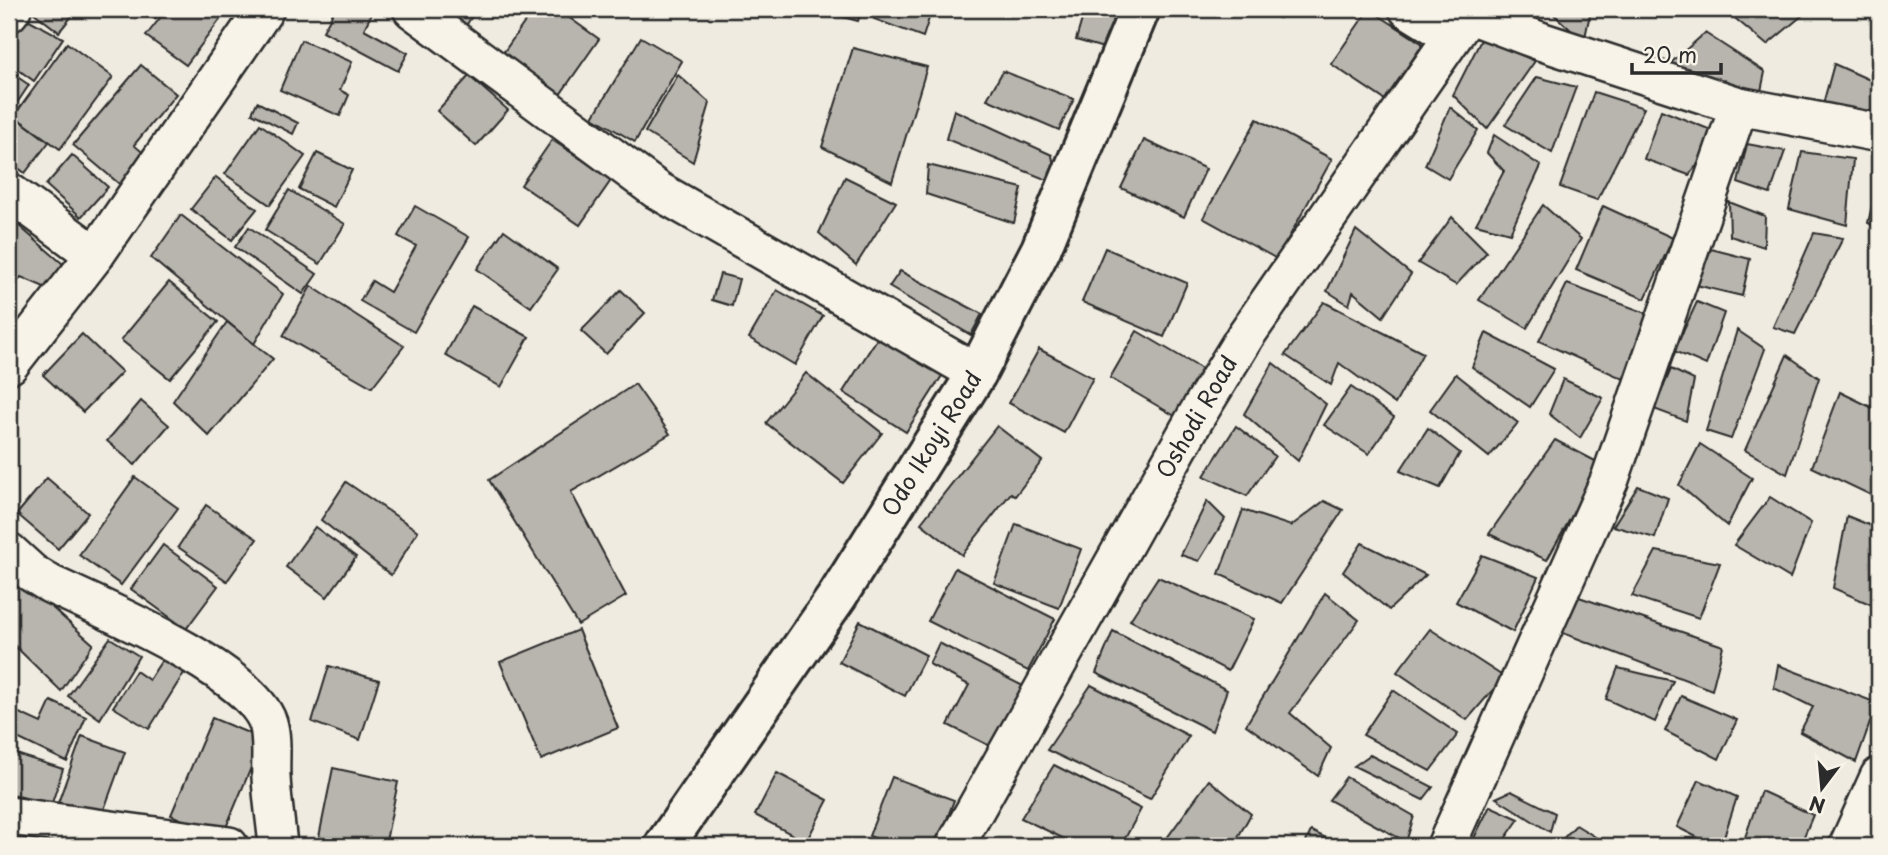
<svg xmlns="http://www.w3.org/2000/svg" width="1888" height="855" font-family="'Playpen Sans',sans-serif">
<rect width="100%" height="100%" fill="#efebe0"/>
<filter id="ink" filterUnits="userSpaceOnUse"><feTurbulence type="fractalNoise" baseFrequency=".0143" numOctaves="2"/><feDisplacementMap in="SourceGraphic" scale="14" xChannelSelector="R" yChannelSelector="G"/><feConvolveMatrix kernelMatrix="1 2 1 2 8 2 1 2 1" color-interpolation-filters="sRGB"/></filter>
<g filter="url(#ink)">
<g fill="#b8b5ae" stroke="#2b2b2b" stroke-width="2">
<polygon points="9,9 63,38 34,81 9,63"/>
<polygon points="29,9 72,9 76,11 59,32"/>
<polygon points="138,9 161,9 155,19"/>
<polygon points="167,9 228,9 186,65 146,36"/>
<polygon points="335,9 374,9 364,29 408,53 398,71 323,31"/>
<polygon points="437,9 476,9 466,26"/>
<polygon points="534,9 557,9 599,39 557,99 499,59"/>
<polygon points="813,9 862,9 858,21"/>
<polygon points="877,9 932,9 923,37 874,19"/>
<polygon points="1085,9 1105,9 1124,14 1114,51 1076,40"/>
<polygon points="1254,9 1283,9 1279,18"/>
<polygon points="1369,9 1423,44 1385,100 1331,64"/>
<polygon points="1548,9 1591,9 1584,42"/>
<polygon points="1605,9 1623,9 1616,16"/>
<polygon points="1724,9 1810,9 1767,45"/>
<polygon points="1705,33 1765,72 1760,96 1666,67"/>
<polygon points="641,37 682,61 635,142 593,117"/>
<polygon points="1482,38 1535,61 1487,129 1453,95"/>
<polygon points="301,40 352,62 340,90 349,95 340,116 280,90"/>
<polygon points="67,43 113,77 60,149 14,116"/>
<polygon points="853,48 927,67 892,182 822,147"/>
<polygon points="1834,64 1879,84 1879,121 1823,104"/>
<polygon points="141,65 176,94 134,145 148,157 123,187 73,145"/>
<polygon points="9,71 29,85 9,115"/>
<polygon points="1003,71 1074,99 1059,130 987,99"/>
<polygon points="678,75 710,103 693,162 645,132"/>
<polygon points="469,76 508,110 476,146 437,111"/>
<polygon points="1537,77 1576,87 1552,153 1505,125"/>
<polygon points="1594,92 1644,108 1597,200 1560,187"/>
<polygon points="257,102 298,123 293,134 252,113"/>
<polygon points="1450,107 1478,130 1448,179 1425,165"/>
<polygon points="954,110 1052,155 1057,184 946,139"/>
<polygon points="1661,110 1721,134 1689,175 1644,159"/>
<polygon points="14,116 49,142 25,173 9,161 9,123"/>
<polygon points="1257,119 1332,159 1277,259 1203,218"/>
<polygon points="260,124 305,156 270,205 225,174"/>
<polygon points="1494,135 1541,166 1510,233 1476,224 1504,171 1487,153"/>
<polygon points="552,140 612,179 580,225 521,185"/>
<polygon points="1144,140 1206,169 1184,217 1121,188"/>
<polygon points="1747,144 1785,151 1770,194 1738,183"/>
<polygon points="1802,152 1853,159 1847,225 1789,209"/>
<polygon points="317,153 352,170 334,207 299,189"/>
<polygon points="72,155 108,187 81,217 46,185"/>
<polygon points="928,165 1022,188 1014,223 926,194"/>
<polygon points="1879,175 1879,228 1868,223"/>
<polygon points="216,177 257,209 232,240 191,209"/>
<polygon points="845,177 896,202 856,265 819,233"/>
<polygon points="289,190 345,224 320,264 265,230"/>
<polygon points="1729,202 1765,216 1764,247 1730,236"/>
<polygon points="1543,205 1581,239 1527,328 1479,300"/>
<polygon points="415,206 469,237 414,332 360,301 372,281 390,292 416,246 398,236"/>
<polygon points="1603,206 1673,238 1645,299 1576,270"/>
<polygon points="181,215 283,294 254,344 151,258"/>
<polygon points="1452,217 1487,252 1456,285 1418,263"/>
<polygon points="11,219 63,264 51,290 21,277 9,291 9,222"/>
<polygon points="249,227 317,274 303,294 235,247"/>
<polygon points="504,230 558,269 531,307 477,269"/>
<polygon points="1356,230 1411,274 1383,317 1353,292 1349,305 1327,291"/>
<polygon points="1814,233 1843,238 1795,334 1773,327"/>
<polygon points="1105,248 1187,283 1164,337 1082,302"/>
<polygon points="1711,249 1750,259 1742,296 1696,285"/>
<polygon points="900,271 982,314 971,335 889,287"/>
<polygon points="720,274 739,279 732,306 712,300"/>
<polygon points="169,282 218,322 170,379 121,340"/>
<polygon points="1567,284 1652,315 1626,380 1539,341"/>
<polygon points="311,286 404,346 372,387 283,336"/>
<polygon points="621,290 645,313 606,354 581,331"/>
<polygon points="777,290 823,316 795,365 749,338"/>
<polygon points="1324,302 1423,353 1395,404 1339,363 1331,385 1285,355"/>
<polygon points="1697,302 1724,313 1706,365 1674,351"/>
<polygon points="472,306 529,337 501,387 445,355"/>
<polygon points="227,322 273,359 209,436 173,401"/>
<polygon points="1737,330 1765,349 1731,439 1706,431"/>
<polygon points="882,331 945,371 906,432 843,392"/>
<polygon points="1137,331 1207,372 1180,419 1110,378"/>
<polygon points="1486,333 1554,369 1530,407 1472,367"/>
<polygon points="82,334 122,372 83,412 43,375"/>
<polygon points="1039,349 1093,378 1064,433 1009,403"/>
<polygon points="1787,355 1819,378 1787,474 1745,450"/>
<polygon points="1273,363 1326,404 1298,461 1244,414"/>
<polygon points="1671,369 1694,380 1686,421 1654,409"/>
<polygon points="806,373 882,433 843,483 766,423"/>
<polygon points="1456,374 1518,423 1489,457 1430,410"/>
<polygon points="1563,379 1603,398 1580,438 1549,414"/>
<polygon points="635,384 670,434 571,492 626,596 578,625 489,480"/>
<polygon points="1351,387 1394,417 1369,454 1324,425"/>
<polygon points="1840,392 1879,411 1879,499 1812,467"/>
<polygon points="141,401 169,425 135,465 107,441"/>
<polygon points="997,426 1042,461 1015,496 1011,493 962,555 921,523"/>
<polygon points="1236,426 1275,456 1247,496 1204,476"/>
<polygon points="1428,428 1460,453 1440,488 1400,471"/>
<polygon points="1555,440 1601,464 1547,560 1489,534"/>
<polygon points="1700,444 1752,478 1727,526 1679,485"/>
<polygon points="135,477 178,508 121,585 79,555"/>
<polygon points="47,478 88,513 58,549 17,514"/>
<polygon points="346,482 418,531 391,575 321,520"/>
<polygon points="1638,486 1668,498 1655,538 1613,526"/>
<polygon points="1770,497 1811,523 1790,578 1734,545"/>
<polygon points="1207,501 1225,519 1199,561 1181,555"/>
<polygon points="1324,501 1343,510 1282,603 1219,574 1243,510 1291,526"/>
<polygon points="206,505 257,539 227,581 178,547"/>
<polygon points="1847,516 1879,529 1879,608 1833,588"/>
<polygon points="1016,524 1081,549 1059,608 994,583"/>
<polygon points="315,527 356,557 327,597 286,567"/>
<polygon points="1362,543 1426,575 1389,610 1343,572"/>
<polygon points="163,545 218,586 186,629 131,589"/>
<polygon points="1656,551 1720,563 1699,618 1632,596"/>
<polygon points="1482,555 1538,577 1513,632 1456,602"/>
<polygon points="955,568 1055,619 1028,671 928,621"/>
<polygon points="1158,577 1254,619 1228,671 1130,620"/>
<polygon points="20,579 93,644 61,691 9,640 9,590"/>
<polygon points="1325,593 1359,620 1290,713 1331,748 1318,776 1246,725"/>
<polygon points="1579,597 1723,646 1712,690 1558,631"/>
<polygon points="860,621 926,655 905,696 839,662"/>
<polygon points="1430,629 1504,677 1467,720 1397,672"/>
<polygon points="578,630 618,728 541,760 500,662"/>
<polygon points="1113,631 1227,690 1212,731 1096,673"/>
<polygon points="110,638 139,656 100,719 68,696"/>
<polygon points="939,643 1025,687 994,748 948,725 969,685 929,664"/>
<polygon points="162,660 184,673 149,729 113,707 136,671 149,680"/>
<polygon points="1778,665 1877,703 1856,762 1800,732 1813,707 1774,688"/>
<polygon points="329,666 379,680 360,740 312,722"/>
<polygon points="1618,668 1673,681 1655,722 1606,699"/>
<polygon points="1091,685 1189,736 1150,799 1047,750"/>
<polygon points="1393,690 1458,734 1430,771 1363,735"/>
<polygon points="1681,696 1737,720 1719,759 1665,731"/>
<polygon points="51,701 86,717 67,762 9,734 9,725 15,711 41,723"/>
<polygon points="212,718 263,739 222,837 171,815"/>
<polygon points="82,736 125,752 101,818 58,803"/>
<polygon points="13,753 63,769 51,806 9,793 9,766"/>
<polygon points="1370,755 1433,787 1423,800 1354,766"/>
<polygon points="1054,765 1141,809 1121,846 1079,846 1021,818"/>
<polygon points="333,768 398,782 385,846 363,846 319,837"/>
<polygon points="777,773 828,800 806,842 755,815"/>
<polygon points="892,777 954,800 937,846 896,846 869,836"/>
<polygon points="1346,777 1414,816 1406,842 1329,800"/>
<polygon points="1209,780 1251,814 1233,846 1181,846 1167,838"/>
<polygon points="1699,780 1737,797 1721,846 1714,846 1677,827"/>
<polygon points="1511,791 1555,813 1550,832 1496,798"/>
<polygon points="1761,791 1813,815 1800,846 1742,846"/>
<polygon points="1490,806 1519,819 1500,846 1482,846 1473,840"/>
<polygon points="1576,825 1610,846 1556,846"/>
<polygon points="1311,831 1343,846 1304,846"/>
<polygon points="50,837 78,846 47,846"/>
</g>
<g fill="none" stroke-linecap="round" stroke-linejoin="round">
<defs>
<g id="minor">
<polyline points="412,9 657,190 977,373"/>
<polyline points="1408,9 1452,36"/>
<polyline points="9,13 12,9"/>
<polyline points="1468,14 1543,42 1739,106 1879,133"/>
<polyline points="9,192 95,255"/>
<polyline points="9,365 95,255 265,9"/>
<path d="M9,552L32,573L50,584C101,608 250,670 268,723C273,739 270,760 271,777C272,800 276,823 278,846"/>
<polyline points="9,816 229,846"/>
<polyline points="955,846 1197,415 1246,335 1472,9"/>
<polyline points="1446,846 1610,479 1739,106"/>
<polyline points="1848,846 1879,777"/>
</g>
<polyline id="major" points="664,846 838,595 977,373 1041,249 1140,9"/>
</defs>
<use href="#minor" stroke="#2b2b2b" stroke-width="42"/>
<use href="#major" stroke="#2b2b2b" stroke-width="44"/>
<use href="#minor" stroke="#f7f3e8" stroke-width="37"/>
<use href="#major" stroke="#f7f3e8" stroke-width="38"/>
</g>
</g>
<g text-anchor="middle" stroke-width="5" stroke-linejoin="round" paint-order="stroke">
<g font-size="23" fill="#2b2b2b" stroke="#f7f3e8">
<text transform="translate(1197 417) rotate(-60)" y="8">Oshodi Road</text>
<text transform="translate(932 444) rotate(-58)" y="8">Odo Ikoyi Road</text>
</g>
</g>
<rect width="1888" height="855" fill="none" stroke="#f7f3e8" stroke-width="35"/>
<rect x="18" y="18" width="1853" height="820" fill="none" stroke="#2b2b2b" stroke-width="2.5" filter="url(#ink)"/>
<g transform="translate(1822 788) rotate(196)" stroke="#f7f3e8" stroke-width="5" paint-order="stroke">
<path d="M0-5L12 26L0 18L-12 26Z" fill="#2b2b2b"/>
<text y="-10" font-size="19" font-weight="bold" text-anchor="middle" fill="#2b2b2b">N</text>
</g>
<path d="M1632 63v10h89v-10" fill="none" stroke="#2b2b2b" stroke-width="3.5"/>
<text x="1643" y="63" font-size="21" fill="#2b2b2b" stroke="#f7f3e8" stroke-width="5" paint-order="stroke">20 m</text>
</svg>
